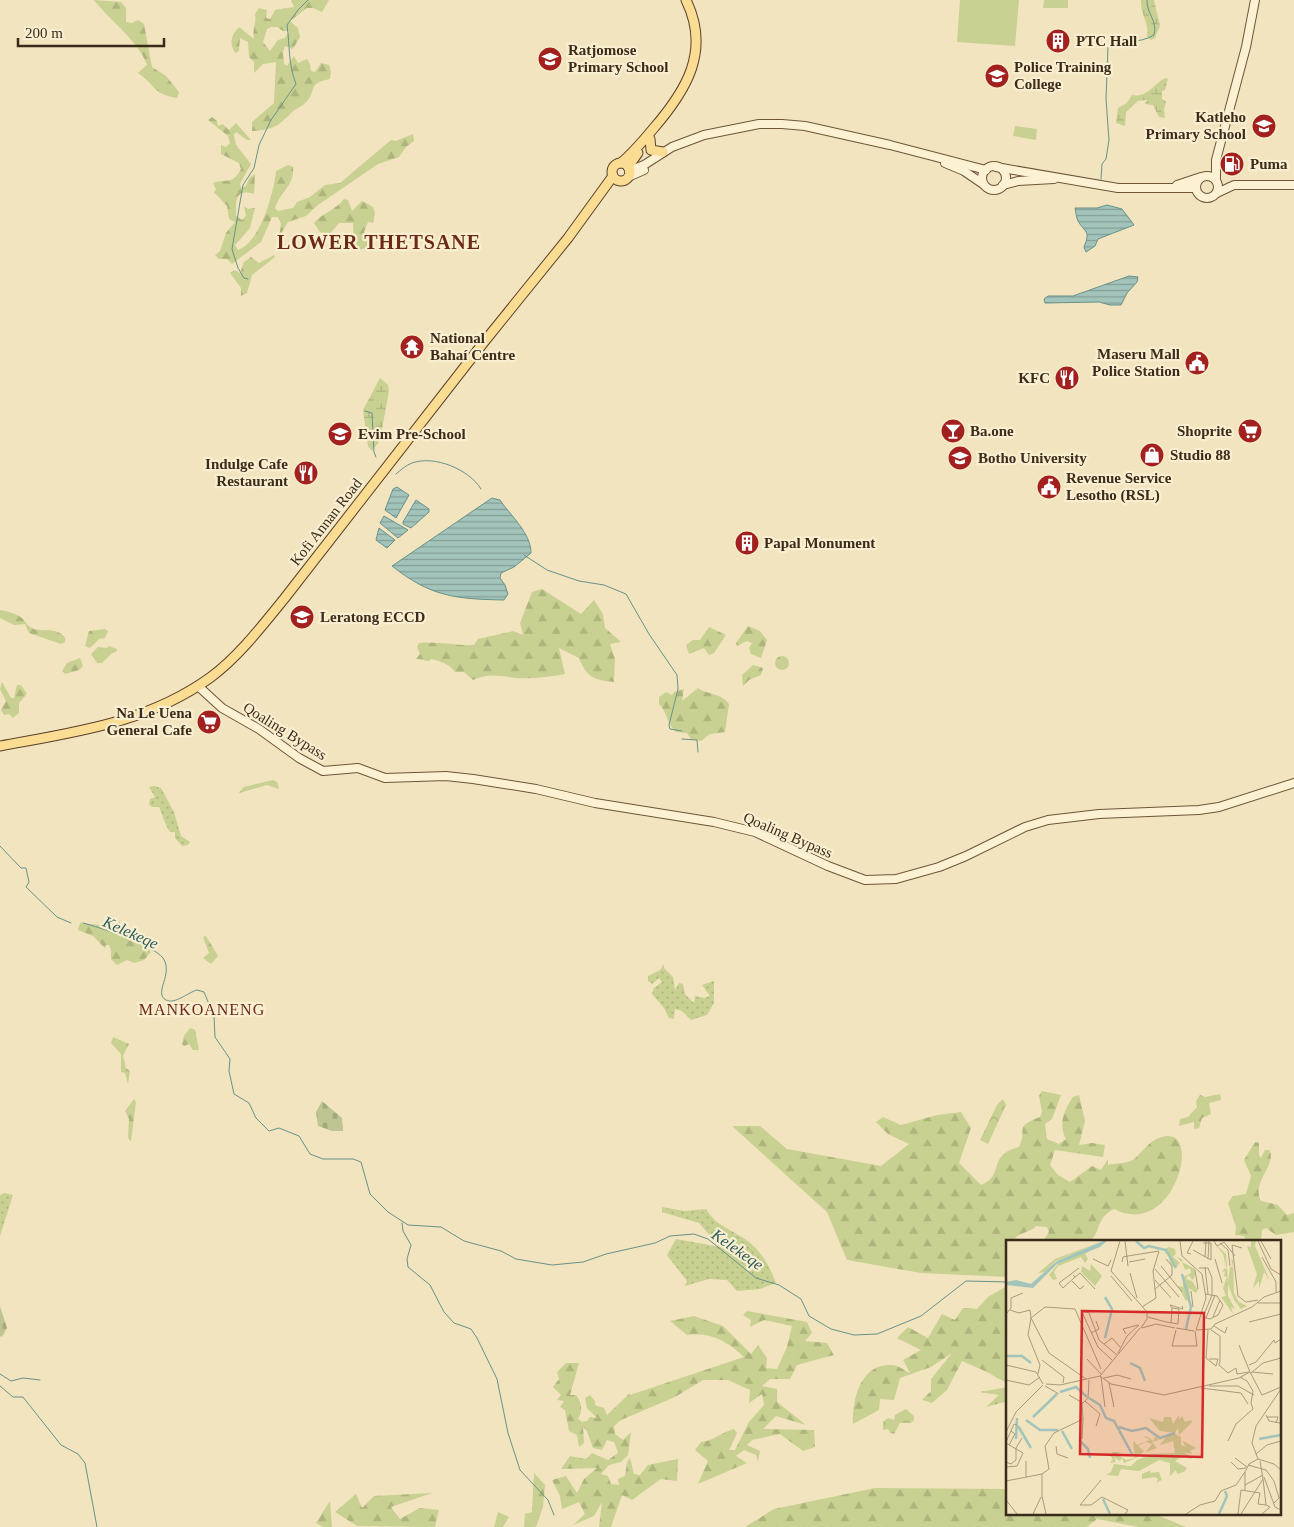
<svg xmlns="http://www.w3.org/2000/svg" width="1294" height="1527" font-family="'Times New Roman',serif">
<defs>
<pattern id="grass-dots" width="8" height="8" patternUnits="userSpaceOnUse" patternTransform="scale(1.25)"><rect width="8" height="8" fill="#c8d191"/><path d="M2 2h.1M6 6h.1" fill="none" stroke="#adb47c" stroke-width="1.8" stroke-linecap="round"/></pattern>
<pattern id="forest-firs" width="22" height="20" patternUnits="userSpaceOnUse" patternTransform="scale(1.25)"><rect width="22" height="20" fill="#c8d191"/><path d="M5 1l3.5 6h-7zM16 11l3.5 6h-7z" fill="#adb47c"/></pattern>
<pattern id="wetland-marsh" width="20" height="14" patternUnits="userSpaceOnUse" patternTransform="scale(1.25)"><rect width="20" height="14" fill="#c8d191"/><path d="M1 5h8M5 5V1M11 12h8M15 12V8" fill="none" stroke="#adb47c"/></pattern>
<pattern id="cemetery-stones" width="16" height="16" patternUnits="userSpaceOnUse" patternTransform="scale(1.25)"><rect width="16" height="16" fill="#bec592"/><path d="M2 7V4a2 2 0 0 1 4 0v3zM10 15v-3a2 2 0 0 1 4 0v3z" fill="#a4a97d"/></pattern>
<pattern id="park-crowns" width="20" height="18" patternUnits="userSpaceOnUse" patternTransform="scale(1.25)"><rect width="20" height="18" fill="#c8d191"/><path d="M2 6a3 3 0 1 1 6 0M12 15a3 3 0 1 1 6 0" fill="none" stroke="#adb47c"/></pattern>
<pattern id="water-rules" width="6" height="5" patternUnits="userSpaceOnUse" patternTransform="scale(1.25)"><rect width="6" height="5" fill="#a2c4bb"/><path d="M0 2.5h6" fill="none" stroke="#859f97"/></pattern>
</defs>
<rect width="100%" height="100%" fill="#f2e4be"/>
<g fill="url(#grass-dots)">
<path d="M154,786L161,788L174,812L181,836L190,842L188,845L182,846L175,838V832H170C164,823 163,816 159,807H152L149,804L150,799L155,797L149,787Z"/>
<polygon points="664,964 664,968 673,977 675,990 679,983 683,984 685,994 694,1003 695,996 704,998 710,996 702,985 714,981 714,1003 707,1015 691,1020 682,1011 675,1009 674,1019 669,1018 664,1008 652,994 654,988 662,982 659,978 652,984 648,981 648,976 660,970"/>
<polygon points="5,1193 13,1195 0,1236 0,1195"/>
<path d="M662,1207L684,1211L706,1209C715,1225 730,1229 745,1239C761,1250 769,1265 776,1283L760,1289L737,1291L727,1280L709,1279L685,1286L687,1281L667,1255L676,1239L720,1247L699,1223L662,1212Z"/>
</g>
<g fill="url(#forest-firs)" fill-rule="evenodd">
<path d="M94,0L121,2L126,8V22L132,23L138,20L144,24L152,67L166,76L179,92L177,98C152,94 155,84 138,73L147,65C139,41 110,21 94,0Z"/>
<path d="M291,0H329L322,12L313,8H307L290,21L298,28L300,37L293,49L285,46L283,52L284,64L287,66L294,56L298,63L307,59L310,64L311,71L315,72L321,63L329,65L331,71L330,79C305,84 318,91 306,102C303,106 297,108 293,111C279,126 273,130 252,131V122L274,103L276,62L263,64L254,73V62L249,57L248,42L240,38L239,51L235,53C229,43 231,35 239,27L254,39C252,27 257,24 255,14L259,8L267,10L266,18L270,19L275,10L294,7ZM271,27H277L283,31H289L285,38L278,40L270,51L263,42L267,29Z"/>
<path d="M212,117L217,121L218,126L223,124L229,130L236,123L251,140H247L236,132L234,135L236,145L251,164L240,184L241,188L246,186L249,178L255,174L254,194C234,188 236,202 236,216L242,220L246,216L244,206L248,209L255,208L250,228L235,245L238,250C260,243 274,193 276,171L288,165L293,167C295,185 280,192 275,208L278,211L293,208L297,202L310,197L325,185L340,183L391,140L396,141L413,134L414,141L406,147L399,157L378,164L318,205L306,216L288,222L279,237L281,224L278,217H272L261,242L232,264L227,259H219L215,255L220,251L226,233L235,222L229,219L227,206L214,192L216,189L213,183C226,178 232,186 241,169L239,163L221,154V145L226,147L230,143L228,136L208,120Z"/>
<path d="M344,199L348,200L352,211L362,201L373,207L375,213L373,223L368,222L364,232L368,238L367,248L357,250L354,245L353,223H339L329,235L320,232L314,223C322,213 336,210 344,199Z"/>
<polygon points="274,255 275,257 252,275 247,293 241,296 241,288 230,273 234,270 240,273 244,262 251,257 259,263"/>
<path d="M542,589L581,614L594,600L603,614L605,628L621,642L610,644L615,659L614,682C594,680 587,678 579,658L559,648L565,674C549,677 532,679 516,678C499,676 489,673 473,680L464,672H455C450,664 440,661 431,659L429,661L416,659L420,654L417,647L419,643C438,641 455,646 474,645L478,639L513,631L523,635L520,623L532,592Z"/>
<path d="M0,610C7,611 17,614 22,618C26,622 28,627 34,629C45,632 58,627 65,638V642L61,644L29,633L25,624L14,625L0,618Z"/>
<polygon points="748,626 760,631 767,640 761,658 751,654 749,648 752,643 747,641 737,646 736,643"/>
<polygon points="709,627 726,635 714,653 709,655 704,648 689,654 686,645 693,640 700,640"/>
<polygon points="105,629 108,631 105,638 99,639 90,648 85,646 89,631"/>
<polygon points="109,646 117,649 117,651 111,654 102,663 97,663 91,654 98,647 107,648"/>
<circle cx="782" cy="663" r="7"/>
<polygon points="80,658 83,666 79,670 65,674 62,671 67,663"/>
<polygon points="753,665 763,668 761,675 749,680 743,686 742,675"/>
<polygon points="2,682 11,698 14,698 17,685 21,685 27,694 19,703 19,713 13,718 9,714 4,715 1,710 6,701 0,689"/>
<path d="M698,688C708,695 721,693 729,704L725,732L710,734L701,741L691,739L687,733L676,732C666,723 668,713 659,704V697L666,692L672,695L674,692L684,689L682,701Z"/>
<polygon points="273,780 277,782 279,789 267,785 239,793 244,787"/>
<polygon points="111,915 120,922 120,926 125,930 148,936 147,945 151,952 144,960 134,963 127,960 117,965 111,959 111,950 109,945 106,945 105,948 93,936 78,930 80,923 109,926"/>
<polygon points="206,936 218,956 211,964 203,958 209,953 203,937"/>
<polygon points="190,1028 195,1030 199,1050 193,1050 189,1044 184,1046 182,1044 184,1036"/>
<polygon points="113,1037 129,1044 123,1056 126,1068 130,1071 128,1084 125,1073 121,1072 121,1054 111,1043"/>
<path d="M1042,1091L1061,1095L1052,1119L1045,1124L1047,1139L1059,1144L1066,1139C1058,1124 1064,1110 1073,1097L1079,1095L1085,1121L1079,1145L1092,1143L1105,1145L1103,1157L1055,1150L1050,1165L1058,1175L1070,1182L1092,1166L1101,1170L1108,1159V1165C1116,1163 1128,1164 1134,1159C1145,1150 1151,1137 1168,1136C1201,1135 1172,1239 1114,1209C1097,1217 1101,1229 1091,1241H1043L1049,1232L1047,1227L1036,1226C1029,1234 1019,1231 1013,1241H1008V1277L921,1273L847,1260L827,1212L732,1126H760L787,1149L881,1166L909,1144L888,1134L876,1122L883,1117L901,1125L937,1115L961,1112L971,1128L959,1163L981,1185C1006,1175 986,1155 1019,1147C1028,1129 1013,1127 1040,1117L1042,1112L1039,1096Z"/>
<polygon points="1220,1094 1221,1100 1209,1103 1211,1114 1202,1118 1199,1128 1194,1129 1194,1122 1179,1126 1180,1119 1188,1117 1197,1107 1196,1101 1200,1095 1205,1097"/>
<polygon points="134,1099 136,1102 131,1141 128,1138 129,1119 125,1111"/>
<path d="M1255,1142L1259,1143V1155L1261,1158L1265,1150H1269L1271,1154C1271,1172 1252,1183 1261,1201L1278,1205L1287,1215L1294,1213V1232L1276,1235L1266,1228L1262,1230L1261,1241H1246L1244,1236L1235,1235L1236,1227L1228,1203L1233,1196L1246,1194L1251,1176L1244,1160Z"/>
<path d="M1005,1287L1008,1288V1384L987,1372L962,1361L947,1390L932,1403L922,1400L931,1391V1379L952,1353L931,1367L900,1378L894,1400L880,1399L879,1410L853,1424C852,1400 860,1363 892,1365C898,1365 905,1371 910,1373L903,1360L921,1350L897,1338L908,1327L928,1338L942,1314L955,1320L963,1308L977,1309L988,1297Z"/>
<path d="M747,1311L807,1322L812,1333L805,1341L827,1343L834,1355L797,1365L790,1379H770L762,1386L777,1389V1402L806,1425L776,1416L763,1429L814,1430L815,1447L803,1451L780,1434L752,1440L747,1445L760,1451L758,1462L756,1455L744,1450L736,1456L747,1463L698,1484L708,1461L695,1450L701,1442C714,1441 721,1432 734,1429L737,1433L729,1450H735L749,1422L764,1405L762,1394L749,1403L750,1390L728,1380H703L675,1397L621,1420L614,1426L615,1434L623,1440L631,1432L628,1455L621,1462L609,1465L601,1474L608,1476L611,1484L619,1485L618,1479L625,1476L627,1462L630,1458L634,1474L640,1475L648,1465L678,1459L677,1481L661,1479L632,1500L622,1495L611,1527H599L602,1502L594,1516L573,1525L585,1514L579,1502L562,1509L560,1496L552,1480L566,1476L577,1493L584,1479L597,1468L561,1469L570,1456L586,1459L592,1453L608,1460L618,1453L614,1442L607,1440L602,1450L593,1448L587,1431L583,1427L584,1443L579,1447L577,1435L569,1431L565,1410L560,1407L564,1401L557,1400L561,1395L553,1387L559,1379L557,1372L566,1363H579L570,1395H576C582,1403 583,1410 578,1419L582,1422L587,1421L590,1417L597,1418L587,1408L585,1398L590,1395L595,1401V1405L604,1408L607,1415L630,1393V1395L744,1357C729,1342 709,1331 687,1335L670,1321L694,1316L723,1326L751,1354L758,1345L767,1358L766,1368L777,1369L787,1347L792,1326L764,1320L750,1327L751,1320L743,1315Z"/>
<polygon points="1008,1387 1008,1401 986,1407 999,1395 980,1392"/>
<polygon points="534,1473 545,1485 543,1507 536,1527 524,1527 525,1514 532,1512"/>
<polygon points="875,1488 1008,1489 1008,1513 1152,1513 1186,1527 1139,1527 1097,1519 1087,1527 745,1527 774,1509"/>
<polygon points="432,1493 391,1507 400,1519 420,1508 439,1510 435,1527 357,1526 335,1512 356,1494 362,1508 374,1496"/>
<polygon points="330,1501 332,1527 323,1527 316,1523"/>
<polygon points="498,1512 509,1517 503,1527 494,1527"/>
</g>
<g fill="url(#wetland-marsh)">
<path d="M1141,0H1154L1160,26L1155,38L1151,40L1147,37C1150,24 1140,14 1141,0Z"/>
<path d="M1166,78L1168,79L1165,90L1162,91V99L1166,101L1164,110L1165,118L1159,117L1153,105L1145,104L1147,100L1138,101L1126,112L1125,126L1116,123L1118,108L1127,103L1132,95C1149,98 1153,83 1166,78Z"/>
<polygon points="380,378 388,385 389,391 380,440 372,451 368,446 363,410"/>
</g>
<g fill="url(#cemetery-stones)">
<polygon points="322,1101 342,1118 343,1131 332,1131 318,1126 316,1112"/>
<polygon points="0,1306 7,1328 2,1337 0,1336"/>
</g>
<g fill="url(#park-crowns)">
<polygon points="1003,1099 1006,1105 988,1144 980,1140 997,1105"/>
<polygon points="906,1409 914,1416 914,1420 911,1423 900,1423 894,1434 890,1433 888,1429 883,1430 883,1422 888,1418 894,1420 895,1415"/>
</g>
<g fill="#c8d191">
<polygon points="960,0 1019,0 1015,46 957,42"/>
<polygon points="1044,0 1068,0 1068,8 1043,8"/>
<polygon points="1015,126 1037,129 1036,140 1013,136"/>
</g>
<g fill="url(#water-rules)" stroke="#689289">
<path d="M1107,205L1122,209L1134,225L1098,239L1095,246L1086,252L1084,247C1091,230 1085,233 1078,221C1076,217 1076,212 1075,208H1097Z"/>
<polygon points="1129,276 1138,277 1137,282 1127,293 1121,305 1110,305 1099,302 1045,303 1044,299 1048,296 1073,296"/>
<polygon points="397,487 409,495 396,518 385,510 393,489"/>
<path d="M492,498L500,500C510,515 531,533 531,553L514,567L501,573L500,578L505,585L508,594L504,600C456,599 431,597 392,566Z"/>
<polygon points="416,500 429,509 429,512 411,528 403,524 403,522"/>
<polygon points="384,516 408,530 398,538 380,523"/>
<polygon points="379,528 395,540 387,548 376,540"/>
</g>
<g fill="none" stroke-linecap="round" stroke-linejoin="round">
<g stroke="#689289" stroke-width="1">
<path d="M1101,179L1102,164L1106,159L1109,140L1106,99L1108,47C1116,39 1139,45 1154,35C1158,21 1146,13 1147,0"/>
<path d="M248,279L244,278L238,268L232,249L243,185L254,168L259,145L271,120L296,84C288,64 290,46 287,25L298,10L308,0"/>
<polyline points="365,411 372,413 374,452 376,457"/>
<path d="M396,474C401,470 406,465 412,463C434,455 469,469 481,489"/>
<polyline points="524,555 547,570 579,581 604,585 626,594 649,634 677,675 678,689 669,725 670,729 682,731"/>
<polyline points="682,739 697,740 698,752"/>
<polyline points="0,846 21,868 26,868 29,882 26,887 57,917 71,923"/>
<path d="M83,923C99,927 153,945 163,958C174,974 153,993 166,1000C174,1005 189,992 197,990L204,992L214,1016L215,1037L230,1059L229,1071L234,1094L249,1103L256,1118L269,1131L279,1128L299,1136L310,1154L323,1159H353L361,1162L370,1194L388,1212L408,1225L441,1227L464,1241L501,1251L516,1259L552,1265L583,1262L606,1254L655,1243L670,1236L694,1234L708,1239L756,1278L779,1285L801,1299L809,1316L831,1329L854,1335L877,1334L921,1316L966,1281L1008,1282"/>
<polyline points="402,1223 403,1231 411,1245 407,1259 408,1267 430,1285 444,1312 454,1323 471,1329 477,1338 497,1379 508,1433 520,1470 548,1500 554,1515"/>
<polyline points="0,1374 11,1381 23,1378 40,1380"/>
<polyline points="0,1386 13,1397 23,1397 61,1445 78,1454 85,1463 97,1527"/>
</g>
<defs>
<g id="secondary">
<polyline points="945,163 964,171 983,184"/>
<circle cx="994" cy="178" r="12"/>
<polyline points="996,167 1118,188 1196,188"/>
<polyline points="629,171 644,165 672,147 704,135 759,124 782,124 805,126 890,145 986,170"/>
<circle cx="1207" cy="187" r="11"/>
<polyline points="628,177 644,170"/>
<polyline points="1216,179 1216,160 1246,47 1255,0"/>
<polyline points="1003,185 1018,181 1054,179"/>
<polyline points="1177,185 1201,177"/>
<polyline points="1217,193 1234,185 1294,185"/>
<polyline points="198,686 222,708 259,729 299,758 323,771 358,768 385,778 446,776 473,779 536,789 595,803 714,822 755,832 828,866 865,880 896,879 939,867 966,856 1025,827 1048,820 1099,814 1199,810 1219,807 1294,783"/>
</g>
<g id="primary">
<polyline points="650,139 651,150 663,152"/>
<path d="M621,163C633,153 643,141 653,129C686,91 711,51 686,0"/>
<circle cx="621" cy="172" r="9"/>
<polyline points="628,167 638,153"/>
<path d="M0,746C75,732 148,723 211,677C239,656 262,626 284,599L484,342L568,238L613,176"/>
</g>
</defs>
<use href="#secondary" stroke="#6e5538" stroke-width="10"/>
<use href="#primary" stroke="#5a412a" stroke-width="11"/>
<use href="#secondary" stroke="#fcf1d3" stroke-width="8"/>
<use href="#primary" stroke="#fadc92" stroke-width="9"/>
</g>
<defs>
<symbol id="building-disc" viewBox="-11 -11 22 22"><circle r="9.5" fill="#a2211f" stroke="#f9eecf"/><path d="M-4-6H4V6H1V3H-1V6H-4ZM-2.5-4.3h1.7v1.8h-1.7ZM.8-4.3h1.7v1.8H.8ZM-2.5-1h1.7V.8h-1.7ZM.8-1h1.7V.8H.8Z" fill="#fff"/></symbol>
<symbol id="school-disc" viewBox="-11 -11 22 22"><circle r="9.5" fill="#a2211f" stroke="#f9eecf"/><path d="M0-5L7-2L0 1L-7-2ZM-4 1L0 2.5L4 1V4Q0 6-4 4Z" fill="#fff"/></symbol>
<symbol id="university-disc" viewBox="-11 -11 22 22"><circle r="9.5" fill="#a2211f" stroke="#f9eecf"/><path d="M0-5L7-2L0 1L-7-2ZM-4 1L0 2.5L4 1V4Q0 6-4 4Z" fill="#fff"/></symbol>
<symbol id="fuel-disc" viewBox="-11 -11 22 22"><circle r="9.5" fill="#a2211f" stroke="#f9eecf"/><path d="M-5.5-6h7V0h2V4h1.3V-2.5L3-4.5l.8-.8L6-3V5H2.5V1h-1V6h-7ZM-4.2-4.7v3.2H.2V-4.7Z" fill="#fff"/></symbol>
<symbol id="temple-disc" viewBox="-11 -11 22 22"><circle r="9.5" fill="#a2211f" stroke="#f9eecf"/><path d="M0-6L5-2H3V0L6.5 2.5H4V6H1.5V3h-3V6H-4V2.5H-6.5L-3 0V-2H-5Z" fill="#fff"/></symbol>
<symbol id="civic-disc" viewBox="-11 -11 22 22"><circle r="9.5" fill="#a2211f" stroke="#f9eecf"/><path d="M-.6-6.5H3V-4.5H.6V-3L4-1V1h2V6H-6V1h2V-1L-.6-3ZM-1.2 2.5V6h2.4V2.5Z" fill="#fff"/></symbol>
<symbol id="restaurant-disc" viewBox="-11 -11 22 22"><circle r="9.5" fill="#a2211f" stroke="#f9eecf"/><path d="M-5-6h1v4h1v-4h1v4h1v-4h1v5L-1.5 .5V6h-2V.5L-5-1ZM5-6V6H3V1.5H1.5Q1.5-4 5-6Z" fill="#fff"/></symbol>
<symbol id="bar-disc" viewBox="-11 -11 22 22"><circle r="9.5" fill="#a2211f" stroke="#f9eecf"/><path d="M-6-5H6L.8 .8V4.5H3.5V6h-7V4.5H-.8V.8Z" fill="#fff"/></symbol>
<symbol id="supermarket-disc" viewBox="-11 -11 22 22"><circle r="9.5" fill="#a2211f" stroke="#f9eecf"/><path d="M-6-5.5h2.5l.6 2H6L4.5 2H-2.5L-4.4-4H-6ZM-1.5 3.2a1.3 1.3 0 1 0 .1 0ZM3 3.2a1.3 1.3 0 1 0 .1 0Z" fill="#fff"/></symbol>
<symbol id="shop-disc" viewBox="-11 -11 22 22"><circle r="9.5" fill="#a2211f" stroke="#f9eecf"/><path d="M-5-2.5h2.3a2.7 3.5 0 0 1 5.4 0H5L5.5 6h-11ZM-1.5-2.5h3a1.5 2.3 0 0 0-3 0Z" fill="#fff"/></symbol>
</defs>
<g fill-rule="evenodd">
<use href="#building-disc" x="1044" y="27" width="28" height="28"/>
<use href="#school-disc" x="536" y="45" width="28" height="28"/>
<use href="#university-disc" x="983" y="62" width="28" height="28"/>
<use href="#school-disc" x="1250" y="112" width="28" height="28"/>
<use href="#fuel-disc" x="1218" y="150" width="28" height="28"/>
<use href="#temple-disc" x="398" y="333" width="28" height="28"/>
<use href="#civic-disc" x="1183" y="349" width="28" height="28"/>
<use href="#restaurant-disc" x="1053" y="364" width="28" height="28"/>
<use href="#bar-disc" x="939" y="417" width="28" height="28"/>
<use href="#supermarket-disc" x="1236" y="417" width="28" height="28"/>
<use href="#school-disc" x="326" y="420" width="28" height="28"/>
<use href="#shop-disc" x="1138" y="441" width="28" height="28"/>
<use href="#university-disc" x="946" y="444" width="28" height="28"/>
<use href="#restaurant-disc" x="292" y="459" width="28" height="28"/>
<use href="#civic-disc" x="1035" y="473" width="28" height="28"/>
<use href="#building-disc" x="733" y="529" width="28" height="28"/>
<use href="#school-disc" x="288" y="603" width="28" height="28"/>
<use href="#supermarket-disc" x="195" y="708" width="28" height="28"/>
</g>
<g text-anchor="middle" stroke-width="4.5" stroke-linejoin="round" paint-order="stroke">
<g font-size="15" font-weight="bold" fill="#3b2b1b" stroke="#f9eecf" text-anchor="start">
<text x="1076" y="46">PTC Hall</text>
<text x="568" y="55">Ratjomose<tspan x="568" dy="17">Primary School</tspan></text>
<text x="1014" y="72">Police Training<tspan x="1014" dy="17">College</tspan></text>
<text x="1246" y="122" text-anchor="end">Katleho<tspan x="1246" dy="17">Primary School</tspan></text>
<text x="1250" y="169">Puma</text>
<text x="430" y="343">National<tspan x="430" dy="17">Bahaí Centre</tspan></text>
<text x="1180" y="359" text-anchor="end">Maseru Mall<tspan x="1180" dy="17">Police Station</tspan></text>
<text x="1050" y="383" text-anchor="end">KFC</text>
<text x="970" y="436">Ba.one</text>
<text x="1232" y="436" text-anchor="end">Shoprite</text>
<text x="358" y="439">Evim Pre-School</text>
<text x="1170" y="460">Studio 88</text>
<text x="978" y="463">Botho University</text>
<text x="288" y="469" text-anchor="end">Indulge Cafe<tspan x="288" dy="17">Restaurant</tspan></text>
<text x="1066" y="483">Revenue Service<tspan x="1066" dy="17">Lesotho (RSL)</tspan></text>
<text x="764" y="548">Papal Monument</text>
<text x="320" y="622">Leratong ECCD</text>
<text x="192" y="718" text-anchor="end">Na Le Uena<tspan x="192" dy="17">General Cafe</tspan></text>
</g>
<g font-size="15" fill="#3b2b1b" stroke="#f9eecf">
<text transform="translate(326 522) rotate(-52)" y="5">Kofi Annan Road</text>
<text transform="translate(285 731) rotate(32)" y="5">Qoaling Bypass</text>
<text transform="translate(788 835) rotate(23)" y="5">Qoaling Bypass</text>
</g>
<g font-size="16" font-style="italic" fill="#295c5a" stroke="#f9eecf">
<text transform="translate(131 932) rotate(24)" y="6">Kelekeqe</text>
<text transform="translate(738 1249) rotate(35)" y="6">Kelekeqe</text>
</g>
<g font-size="16" letter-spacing="1" fill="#6c2a16" stroke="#f9eecf">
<text x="202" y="1015">MANKOANENG</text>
</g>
<g font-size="20" font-weight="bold" letter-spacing="1" fill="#6c2a16" stroke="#f9eecf">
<text x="379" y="249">LOWER THETSANE</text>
</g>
</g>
<g transform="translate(1006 1240)">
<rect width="275" height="275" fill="#f2e4be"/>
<path d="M97,1L50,21L39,32L32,33L49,19ZM245,1H250L249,6L264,41L258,32L253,49V41L247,48L251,34L241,6L245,7ZM208,3L220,14L222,42L224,27H227L225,19L227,20L228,53L233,62L241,66L235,69L228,60L222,44V56L229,69L225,67L227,74L215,57L220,56L217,48L221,37L218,36L219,31L216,32L219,28L221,30L217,14ZM163,7L169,9L170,16L177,20L175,22L169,14L167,17L174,23L169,28L164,24L162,10L159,15V9ZM87,9L79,14L82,19L79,23L75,17L52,26L48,32L51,39L47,40L43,35L53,23ZM176,22L189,29V35L187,40L182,35L180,39L186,41L192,50L190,53L183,48L184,58L180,61L172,46L177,47V37L185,33L184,28L179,30ZM85,24L96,36L89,46L75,32L76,26L84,31ZM173,175V180L176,176L179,182L185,180L186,182L173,195L172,188L169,193L154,191L143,178L157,182L158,177H165L167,184ZM169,194L175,197V205L179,207L177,201L190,208L184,211L186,214L177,212L187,217L185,219L177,216L169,221L181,228L178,232L171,234L170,230L164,236V223L153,220L133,231L115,229L112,236L100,235L105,232L108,224L131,227L125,226L131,220L147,214L169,213L167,201L154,205L160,197ZM137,196L142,197L147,201L149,197L144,196L150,197L153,200L146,202L151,208L140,212L146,204L140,202L132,206L138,211L130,218L118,223L116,218L114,221L108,217L110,222L104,223L107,219L104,215L107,212H115L111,214L120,220L129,218L127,201L131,205L144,200ZM145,230L144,233L153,232L156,240L150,243L152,239L149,237L136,239V234Z" fill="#c8d191"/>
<path d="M97,1H101L94,7L51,24L27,48L0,45V42L10,40L25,44L51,21Z" fill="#a2c4bb"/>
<path fill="none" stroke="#a2c4bb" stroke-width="2.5" d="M130,1L138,8L143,6L160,10L170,28M176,34L185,67L180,89M99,57L106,69L99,98M0,116H16L25,123M124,123L134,128L139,141M54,152L70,147L81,157M83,158L94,165L100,178L108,181L126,214M27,177L51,154M20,180L34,190H52M12,186L25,208M113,187L126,191L140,188L154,198L169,193M56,191L66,209M10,199L11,178M253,199L275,195M73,200L82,209L84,218M97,259L104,274M213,274L221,256L219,251"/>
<path fill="none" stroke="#a99a7d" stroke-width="1" d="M114,1L105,31L141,72V79L135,88M119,1L122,26M174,1L176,16L196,34L200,58L190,90M208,1L211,6L218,2L229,16M252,1L265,29L275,35M255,1L265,19M214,3L222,10L224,26M236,8L226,5L232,56L240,62L252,60M187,10L205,20V3H197M185,14L181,13L187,1M199,17L200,1M256,17L270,42V52M87,19L102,26L105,20M202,19L203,1M209,19L216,43M116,22L117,17L122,16L153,11L147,31L150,58L136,67M123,22L139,19M155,26L176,52M199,27L202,54M193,28H202L206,38V55L197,77M149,29L173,57M189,30L192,49M124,33L131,58M67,35L69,37L57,48L53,43L73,28M105,36L126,61M69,37L74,33L89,49M149,40L165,58M66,41L74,49L78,46M149,49L166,35V26L160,19M185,51L187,67M252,63H275M166,68L164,65L177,69L176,66M4,70L13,73L24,70L25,78L39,67L69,69L95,129M75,70L83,73L93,100L111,115M75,70L92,107L106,120M0,74L5,68V58L17,53M142,77L160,82L172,84L173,69L166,68L165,83M197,77L204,79L212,75L217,65L211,56L199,54M207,77L214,60M25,78L43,113L80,139M25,78L22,95L34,125L32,134M200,78L209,55M243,82L275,74M208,86L219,93L221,87M136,88L150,84L169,88M170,88L188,91M170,90L166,106H191L189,91M190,90L205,89L209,84L246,67L258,57L275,51M202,90L200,118L210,126L212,119H203M205,90L214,96V121M85,93L93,89L90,81M120,94L117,89L132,85M98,104L106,98L114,107M233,105L244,132M112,113L121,96L133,85M81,119L95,134M36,120L58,137L57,143M214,121L213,125L222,133L230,128L231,134L243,132M0,125L30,132L37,144M243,125L250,122L268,100L269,103L275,99M246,132L267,134M245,133L257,123L275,118M94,136L105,144L158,155L233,138L244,132L256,155L275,147M95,137L99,167M234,137L241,141L247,151L245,163M98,138L111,135L125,139M0,140L23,145L34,137M103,143L108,167M40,144L54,145L94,136L134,88M39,146L53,154M203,146H232L248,155M195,148L235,153L242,164M275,149L250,186L246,203L252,219L268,224L275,230M63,155L77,163M79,161L94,174L90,186M260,175L263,181L274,183M261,177H272L270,183M0,192L10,172L37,145M76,199L77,179M222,201L230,184L247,169L245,163M0,202L8,184L11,185M0,203L17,213L11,226L0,227M3,205L9,194L5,191M50,206L51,214L62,218M250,214L261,205L275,201M229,218L241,227M0,222L5,224L10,220V208L16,198M225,222L232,229L240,228M242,225L260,230L268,241L273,258L268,263M258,237L269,267L275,270M20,238V221M95,240L74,265H85L96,257L122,270L119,274M0,241L36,234M239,245L257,235M239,250V232L243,224L252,219M254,253L252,264L260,265M0,260L11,274M27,274L35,257M40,274L36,256V234L43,229L39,206L48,193L77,179L76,164L82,158L83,140M180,274L194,265L209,261L215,251L230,245L239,232M232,274L235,250L254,253M235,274L257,239L254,221M256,274L264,267L260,265L257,239"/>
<path fill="#d62828" fill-opacity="0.15" stroke="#d62828" stroke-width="2.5" d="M76,71L198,73L196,217L74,214Z"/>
<rect width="275" height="275" fill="none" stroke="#3b2b1b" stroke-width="2.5"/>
</g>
<path d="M18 38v8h146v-8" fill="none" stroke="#3b2b1b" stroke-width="2.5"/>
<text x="25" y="38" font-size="15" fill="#3b2b1b" stroke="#f9eecf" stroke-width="4" paint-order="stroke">200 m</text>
</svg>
